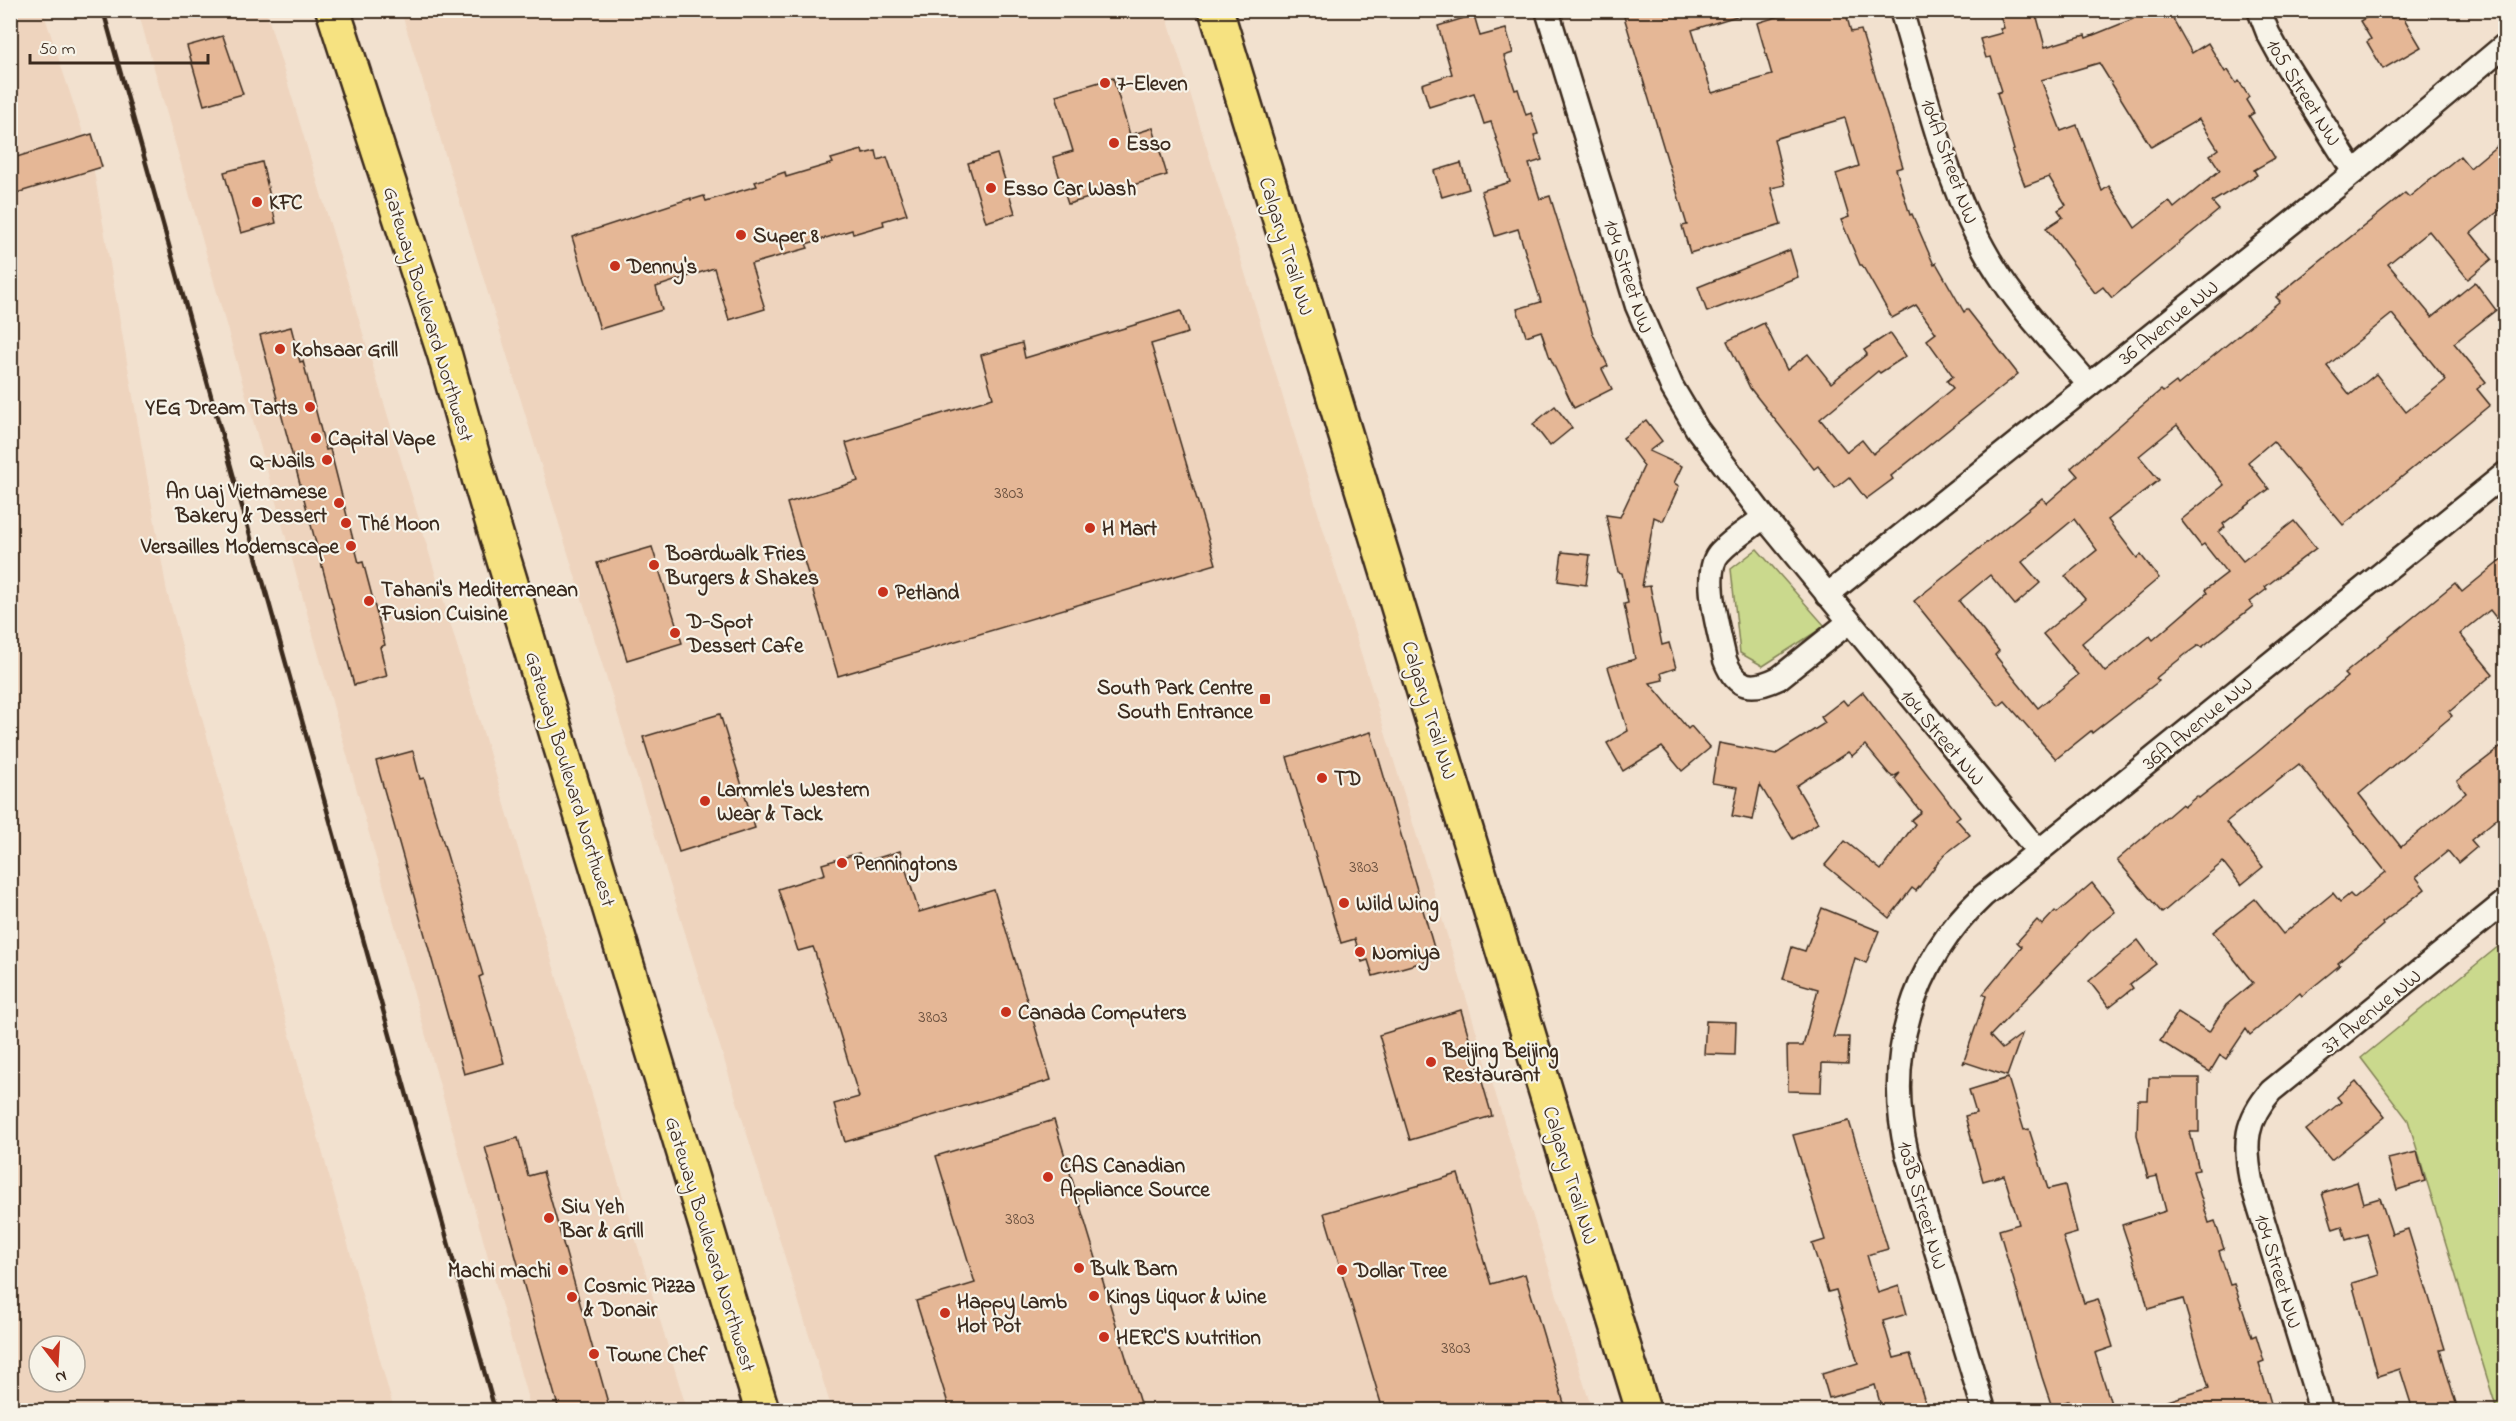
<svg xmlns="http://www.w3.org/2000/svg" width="2516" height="1421" viewBox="0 0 2516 1421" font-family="'Indie Flower',sans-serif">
  <rect width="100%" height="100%" fill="#f2e1cf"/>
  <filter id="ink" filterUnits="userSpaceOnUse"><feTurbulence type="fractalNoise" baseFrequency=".0167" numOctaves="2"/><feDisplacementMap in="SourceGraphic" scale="12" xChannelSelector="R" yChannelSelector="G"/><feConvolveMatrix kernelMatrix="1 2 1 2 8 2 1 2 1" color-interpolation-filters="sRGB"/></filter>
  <g filter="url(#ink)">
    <!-- built -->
    <g fill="#eed4be" fill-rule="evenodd">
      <path d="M10,11H43L92,160L167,592L394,1410H11ZM39,1346H75V1382H39Z"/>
      <path d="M138,11H266L687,1410H531Z"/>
      <path d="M401,11H1165L1592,1410H832Z"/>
    </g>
    <!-- green -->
    <g fill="#cad98d" stroke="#828256" stroke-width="1.5">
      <path d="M1757,549L1825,626L1763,666L1740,653L1731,569Z"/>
      <path d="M2505,941L2506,1410H2497L2408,1120L2361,1058Z"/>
    </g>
    <!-- building -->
    <g fill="#e5b796" stroke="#3b2a1e" stroke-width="1.5" fill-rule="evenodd">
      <path d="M1622,10H1739L1740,15L1692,30L1712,93L1772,75L1757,23L1799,10H1845L1851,32L1861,30L1903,167L1896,169L1910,215L1912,214L1934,265L1936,263L1964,312L1967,309L2018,374L1891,476L1893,479L1866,499L1849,477L1835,488L1818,466L1814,469L1750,388L1727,341L1764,323L1787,370L1808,354L1831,383L1867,354L1864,350L1890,333L1906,356L1880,373L1878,371L1820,419L1847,452L1862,440L1873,454L1953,388L1947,381L1953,376L1927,340L1936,333L1916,305L1892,318L1862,265H1860L1841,220L1849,217L1836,174L1859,166L1845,118L1774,139L1785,185L1771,188L1781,225L1690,253L1682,226L1687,225Z"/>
      <path d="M1998,10H2035L2045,47L2085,35L2086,38L2133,19L2130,10H2168L2192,53L2208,43L2225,72L2228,70L2236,83L2239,81L2249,97L2246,100L2254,113L2249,116L2275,158L2254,170L2257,175L2212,202L2219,210L2112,298L2103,287L2095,293L2046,228L2063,217L2058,210L2066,205L2049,177L2025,186L2012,151L2014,150L1997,93L2002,91L1991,57L1986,58L1980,39L2002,33L2000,29L2004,28ZM2099,63L2151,147L2199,119L2218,149L2210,155L2220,170L2174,208L2169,201L2135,228L2109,186L2102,191L2077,125L2061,131L2041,80Z"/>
      <path d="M2379,10H2399L2421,47L2383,69L2367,42L2371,39L2360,21Z"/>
      <path d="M1474,15L1480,36L1506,29L1513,53L1504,56L1515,90L1518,89L1526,115L1531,113L1538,134L1534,135L1542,160L1529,164L1540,199L1550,196L1593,334L1608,366L1602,369L1612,389L1574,408L1549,355L1541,331L1526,336L1517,309L1541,302L1518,229L1495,236L1481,191L1510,182L1491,122L1484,124L1474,93L1429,107L1422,84L1452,74L1438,26Z"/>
      <path d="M223,36L243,94L204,105L187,46Z"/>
      <path d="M1113,78L1130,135L1153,128L1167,175L1068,204L1053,157L1073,151L1056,95Z"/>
      <path d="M92,134L102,167L10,195V159Z"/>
      <path d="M2505,139V206L2471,233L2492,259L2468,279L2429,231L2388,264L2432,317L2475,282L2496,310L2454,343L2486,382L2477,389L2490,405L2343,525L2273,441L2248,462L2269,489L2223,524L2225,527L2219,532L2243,561L2294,521L2316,548L2265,587L2267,589L2250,602L2253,606L2202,647L2199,645L2186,654L2156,678L2159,681L2092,733L2091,731L2056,759L2005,701L1999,706L1914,601L2042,498L2047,503L2078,476L2071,468L2137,410L2161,390L2163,392L2176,382L2178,385L2280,301L2276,297L2405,193L2409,197L2460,156L2470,168ZM2392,314L2446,380L2406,412L2376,374L2350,395L2327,366ZM2177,425L2224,485L2181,520L2201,546L2204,544L2227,573L2205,590L2207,593L2153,640L2150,636L2105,672L2082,643L2159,578L2141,555L2137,558L2108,520L2159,480L2139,456ZM2074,519L2097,550L2065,576L2085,599L2043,634L2078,675L2038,708L1995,655L1999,651L1959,601L1990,575L2015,605L2040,583L2022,562Z"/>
      <path d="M862,150L863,154L876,151L878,160L887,157L907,214L883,221L884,225L853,234L852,230L806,244L808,248L751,264L765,309L729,320L714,268L656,287L662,310L600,329L572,237L691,198V200L704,196L706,201L757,186L755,182L785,172L786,177L833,163L831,159Z"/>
      <path d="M997,154L1015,213L986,222L968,163Z"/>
      <path d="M262,162L276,223L241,233L224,172Z"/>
      <path d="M1461,163L1469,189L1442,197L1434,171Z"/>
      <path d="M1790,250L1798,277L1707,312L1698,287Z"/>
      <path d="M1181,311L1188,333L1151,344L1216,564L838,676L787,503L858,481L846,443L993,398L981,355L1022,343L1025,358Z"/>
      <path d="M291,327L300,362L303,361L326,450L330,449L359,563L363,562L385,645L380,647L387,676L354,685L260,335Z"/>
      <path d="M1555,406L1572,428L1550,446L1533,424Z"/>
      <path d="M1646,420L1662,441L1649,451L1682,466L1674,483L1679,486L1663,521L1654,517L1642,587L1650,586L1662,645L1669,643L1676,668L1661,673L1663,680L1650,683L1688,729L1691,726L1710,748L1682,771L1662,747L1623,771L1607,743L1628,731L1608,667L1635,659L1624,604L1628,603L1622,573L1618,572L1606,515L1620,517L1644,466L1623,438Z"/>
      <path d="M652,547L682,643L627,660L597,563Z"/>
      <path d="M1562,552L1590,555L1586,585L1558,581Z"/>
      <path d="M2505,557V629L2490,610L2460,634L2493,674L2449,712L2452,716L2359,794L2401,847L2466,793L2457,781L2505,744V812L2471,840L2477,847L2458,863L2448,851L2416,877L2425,889L2382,923L2383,925L2338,963L2340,965L2302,996L2300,993L2250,1035L2246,1029L2226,1059L2220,1055L2210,1072L2160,1041L2178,1012L2209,1032L2226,1005L2253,983L2213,932L2255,899L2283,934L2333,893L2340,902L2350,894L2354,898L2386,872L2299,764L2226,822L2263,867L2241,885L2223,862L2162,913L2117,860L2182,804L2184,807L2197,796L2199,798L2255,754L2347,677L2344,674L2455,583L2462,592Z"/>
      <path d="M1863,692L1960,816L1956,819L1970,835L1944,855L1916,891L1912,888L1889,918L1825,865L1845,841L1881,870L1915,824L1911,820L1921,812L1895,779L1900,773L1893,777L1889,774L1865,745L1852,756L1848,752L1796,786L1818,823L1793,839L1760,785L1753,820L1732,816L1738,787L1712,783L1719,743L1776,754L1825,723L1821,717L1843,700L1847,705Z"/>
      <path d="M720,714L755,828L679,852L643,737Z"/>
      <path d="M1371,732L1437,958L1373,976L1368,960L1362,962L1355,939L1341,943L1287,757Z"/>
      <path d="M413,751L420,779L424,778L483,975L479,977L504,1063L464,1074L376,761Z"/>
      <path d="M900,851L919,912L994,890L1051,1080L845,1142L834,1104L859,1097L815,952L813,947L798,951L778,889L825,874L822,864L859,853L862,863Z"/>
      <path d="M2092,883L2115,912L2091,931L1990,1036L2002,1049L2022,1034L2007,1076L1965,1062L1963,1064L1986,996L1983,994L2022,947L2017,942L2037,920L2042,925L2055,911L2057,913Z"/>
      <path d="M1822,908L1879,931L1866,963L1855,958L1833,1037H1849L1848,1064L1822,1063L1821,1092L1788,1091L1787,1046H1803L1818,989L1783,979L1792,947L1805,951Z"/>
      <path d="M2138,940L2156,964L2130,984L2133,988L2109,1007L2089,981Z"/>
      <path d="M1461,1010L1492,1116L1410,1140L1379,1035Z"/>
      <path d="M1706,1021L1736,1022L1735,1055L1704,1054Z"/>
      <path d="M2008,1078L2024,1130L2029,1129L2048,1189L2065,1185L2077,1233L2063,1237L2084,1303L2098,1299L2113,1347L2095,1353L2113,1410H2071L2068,1401L2052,1407L2042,1377L1999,1230L2019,1224L2004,1175L1983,1181L1965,1116L1976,1113L1969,1090Z"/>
      <path d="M2149,1078H2199V1132H2190L2199,1170L2193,1171L2209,1223L2215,1221L2224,1249L2219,1251L2230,1285L2234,1284L2252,1337L2256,1335L2264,1361L2259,1363L2273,1410H2153L2152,1406L2209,1388L2183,1299L2148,1309L2141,1282L2122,1225L2166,1211L2157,1176L2148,1178L2137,1135L2138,1100H2148Z"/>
      <path d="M2356,1081L2385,1117L2331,1160L2306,1130L2341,1102L2337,1097Z"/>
      <path d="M1054,1120L1142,1410H950L916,1301L975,1283L936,1156Z"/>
      <path d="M1849,1121L1888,1249L1867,1255L1878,1293L1899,1286L1907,1314L1883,1321L1894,1358L1910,1354L1925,1402H1923L1925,1410H1882L1875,1385L1829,1398L1822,1374L1858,1363L1836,1290L1828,1292L1812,1244L1825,1240L1793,1135Z"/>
      <path d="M518,1138L528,1176L543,1172L610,1410H559L485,1147Z"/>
      <path d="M2417,1152L2425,1181L2397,1190L2388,1159Z"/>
      <path d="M1458,1174L1491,1284L1525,1274L1566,1410H1383L1324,1213Z"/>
      <path d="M2357,1182L2363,1203L2380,1198L2392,1234L2408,1229L2445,1349L2440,1350L2458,1410H2413L2400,1369L2378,1376L2352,1283L2379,1275L2367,1234L2346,1240L2342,1226L2333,1229L2322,1193Z"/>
    </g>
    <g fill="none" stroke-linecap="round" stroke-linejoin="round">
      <!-- minor casing -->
      <g stroke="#3b2a1e" stroke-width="27">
        <g id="minor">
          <path d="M1547,10L1637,306L1672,387L1697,429L1764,517L2038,851"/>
          <path d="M1901,10C1929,101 1948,200 2002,279C2027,317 2060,350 2089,385"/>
          <path d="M2259,10L2268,33L2280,55L2354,172"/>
          <path d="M1764,517C1749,529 1732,539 1720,552C1700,572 1720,634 1725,660C1736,689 1752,691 1779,678L1849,622"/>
          <path d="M1827,595L2335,188L2506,44"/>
          <path d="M1984,1410L1907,1154C1884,1058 1911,963 1983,896L2506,473"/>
          <path d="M2321,1410L2251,1181C2244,1143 2245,1121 2271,1091L2506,901"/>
        </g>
      </g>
      <!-- trunk casing -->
      <g stroke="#3b2a1e" stroke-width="38">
        <g id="trunk">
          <path d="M333,10L445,356L479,478L762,1410"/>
          <path d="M1216,10L1643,1410"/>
        </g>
      </g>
      <!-- minor -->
      <use href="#minor" stroke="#f7f3e8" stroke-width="22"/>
      <!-- trunk -->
      <use href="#trunk" stroke="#f6e281" stroke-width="33"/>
      <!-- rail -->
      <path stroke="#3b2a1e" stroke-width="4.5" d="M103,10L495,1410"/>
    </g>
  </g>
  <!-- markers -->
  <g fill="#c8321e" stroke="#f7f3e8" stroke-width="2">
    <circle cx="1105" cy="83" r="6"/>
    <circle cx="1114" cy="143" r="6"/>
    <circle cx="991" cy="188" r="6"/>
    <circle cx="257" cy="202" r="6"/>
    <circle cx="741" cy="235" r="6"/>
    <circle cx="615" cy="266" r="6"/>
    <circle cx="280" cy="349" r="6"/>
    <circle cx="310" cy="407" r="6"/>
    <circle cx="316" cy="438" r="6"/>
    <circle cx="327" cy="460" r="6"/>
    <circle cx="339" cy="503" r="6"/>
    <circle cx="346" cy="523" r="6"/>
    <circle cx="1090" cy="528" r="6"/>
    <circle cx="351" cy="546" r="6"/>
    <circle cx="654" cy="565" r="6"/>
    <circle cx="883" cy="592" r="6"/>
    <circle cx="369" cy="601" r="6"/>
    <circle cx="675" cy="633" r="6"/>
    <rect x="1259" y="693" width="12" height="12" rx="3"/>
    <circle cx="1322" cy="778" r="6"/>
    <circle cx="705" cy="801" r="6"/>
    <circle cx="842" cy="863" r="6"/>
    <circle cx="1344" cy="903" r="6"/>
    <circle cx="1360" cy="952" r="6"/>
    <circle cx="1006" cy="1012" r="6"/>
    <circle cx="1431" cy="1062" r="6"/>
    <circle cx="1048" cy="1177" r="6"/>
    <circle cx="549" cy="1218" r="6"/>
    <circle cx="1079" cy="1268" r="6"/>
    <circle cx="563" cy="1270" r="6"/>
    <circle cx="1342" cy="1270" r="6"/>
    <circle cx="1094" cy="1296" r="6"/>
    <circle cx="572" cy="1297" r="6"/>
    <circle cx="945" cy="1313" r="6"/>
    <circle cx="1104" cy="1337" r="6"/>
    <circle cx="594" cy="1354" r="6"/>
  </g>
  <g text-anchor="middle" stroke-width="4.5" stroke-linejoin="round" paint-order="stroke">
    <!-- number labels -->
    <g font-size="18" fill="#664d3c">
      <text x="1009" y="498">3803</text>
      <text x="1364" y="872">3803</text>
      <text x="933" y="1022">3803</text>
      <text x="1020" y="1224">3803</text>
      <text x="1456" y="1353">3803</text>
    </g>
    <!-- poi labels -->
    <g font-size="21" font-weight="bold" fill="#3b2a1e" stroke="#f7f3e8" text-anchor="start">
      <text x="1117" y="90">7-Eleven</text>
      <text x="1126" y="150">Esso</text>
      <text x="1003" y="195">Esso Car Wash</text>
      <text x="269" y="209">KFC</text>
      <text x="753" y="242">Super 8</text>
      <text x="627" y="273">Denny's</text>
      <text x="292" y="356">Kohsaar Grill</text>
      <text x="298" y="414" text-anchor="end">YEG Dream Tarts</text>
      <text x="328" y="445">Capital Vape</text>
      <text x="315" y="467" text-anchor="end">Q-Nails</text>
      <text x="327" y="498" text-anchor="end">An Uaj Vietnamese<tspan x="327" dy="24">Bakery &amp; Dessert</tspan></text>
      <text x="358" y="530">Thé Moon</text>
      <text x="1102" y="535">H Mart</text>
      <text x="339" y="553" text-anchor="end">Versailles Modernscape</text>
      <text x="666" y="560">Boardwalk Fries<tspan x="666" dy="24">Burgers &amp; Shakes</tspan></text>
      <text x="381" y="596">Tahani's Mediterranean<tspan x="381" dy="24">Fusion Cuisine</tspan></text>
      <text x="895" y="599">Petland</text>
      <text x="687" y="628">D-Spot<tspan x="687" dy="24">Dessert Cafe</tspan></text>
      <text x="1253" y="694" text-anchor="end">South Park Centre<tspan x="1253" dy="24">South Entrance</tspan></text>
      <text x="1334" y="785">TD</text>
      <text x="717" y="796">Lammle's Western<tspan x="717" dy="24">Wear &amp; Tack</tspan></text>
      <text x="854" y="870">Penningtons</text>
      <text x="1356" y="910">Wild Wing</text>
      <text x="1372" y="959">Nomiya</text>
      <text x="1018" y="1019">Canada Computers</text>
      <text x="1443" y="1057">Beijing Beijing<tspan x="1443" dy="24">Restaurant</tspan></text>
      <text x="1060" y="1172">CAS Canadian<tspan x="1060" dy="24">Appliance Source</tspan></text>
      <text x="561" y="1213">Siu Yeh<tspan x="561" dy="24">Bar &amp; Grill</tspan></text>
      <text x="1091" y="1275">Bulk Barn</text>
      <text x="551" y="1277" text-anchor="end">Machi machi</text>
      <text x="1354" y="1277">Dollar Tree</text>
      <text x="584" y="1292">Cosmic Pizza<tspan x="584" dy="24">&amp; Donair</tspan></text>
      <text x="1106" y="1303">Kings Liquor &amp; Wine</text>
      <text x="957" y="1308">Happy Lamb<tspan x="957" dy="24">Hot Pot</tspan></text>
      <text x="1116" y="1344">HERC'S Nutrition</text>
      <text x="606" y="1361">Towne Chef</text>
    </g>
    <!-- street labels -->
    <g font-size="21" fill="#3b2a1e" stroke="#f7f3e8">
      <text transform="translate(2304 92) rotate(58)" y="7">105 Street NW</text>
      <text transform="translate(1950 161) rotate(70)" y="7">104A Street NW</text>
      <text transform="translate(1287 246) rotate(73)" y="7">Calgary Trail NW</text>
      <text transform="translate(1629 276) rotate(72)" y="7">104 Street NW</text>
      <text transform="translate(429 314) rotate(73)" y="7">Gateway Boulevard Northwest</text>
      <text transform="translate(2168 322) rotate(-39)" y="7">36 Avenue NW</text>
      <text transform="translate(1430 710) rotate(73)" y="7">Calgary Trail NW</text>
      <text transform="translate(2197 723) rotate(-39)" y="7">36A Avenue NW</text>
      <text transform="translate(1943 737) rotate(50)" y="7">104 Street NW</text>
      <text transform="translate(571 779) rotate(73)" y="7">Gateway Boulevard Northwest</text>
      <text transform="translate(2371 1011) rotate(-39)" y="7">37 Avenue NW</text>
      <text transform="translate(1571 1175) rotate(73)" y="7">Calgary Trail NW</text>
      <text transform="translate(1923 1205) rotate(74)" y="7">103B Street NW</text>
      <text transform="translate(711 1244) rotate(73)" y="7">Gateway Boulevard Northwest</text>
      <text transform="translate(2279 1271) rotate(73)" y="7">104 Street NW</text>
    </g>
  </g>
  <!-- margin -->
  <rect width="2516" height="1421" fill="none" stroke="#f7f3e8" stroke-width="36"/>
  <rect x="18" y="18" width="2480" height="1385" fill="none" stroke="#3b2a1e" stroke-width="2" filter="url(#ink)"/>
  <!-- north arrow -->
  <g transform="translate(57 1364) rotate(163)"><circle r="28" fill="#f7f3e8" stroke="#aca397" stroke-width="1.5"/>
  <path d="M0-4.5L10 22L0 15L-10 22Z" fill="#c8321e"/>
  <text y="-9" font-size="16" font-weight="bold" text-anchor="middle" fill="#3b2a1e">N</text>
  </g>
  <!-- scale -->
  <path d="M30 54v9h178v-9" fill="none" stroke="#3b2a1e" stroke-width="3"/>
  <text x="39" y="54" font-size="18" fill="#3b2a1e" stroke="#f7f3e8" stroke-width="4.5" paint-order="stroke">50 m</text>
</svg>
